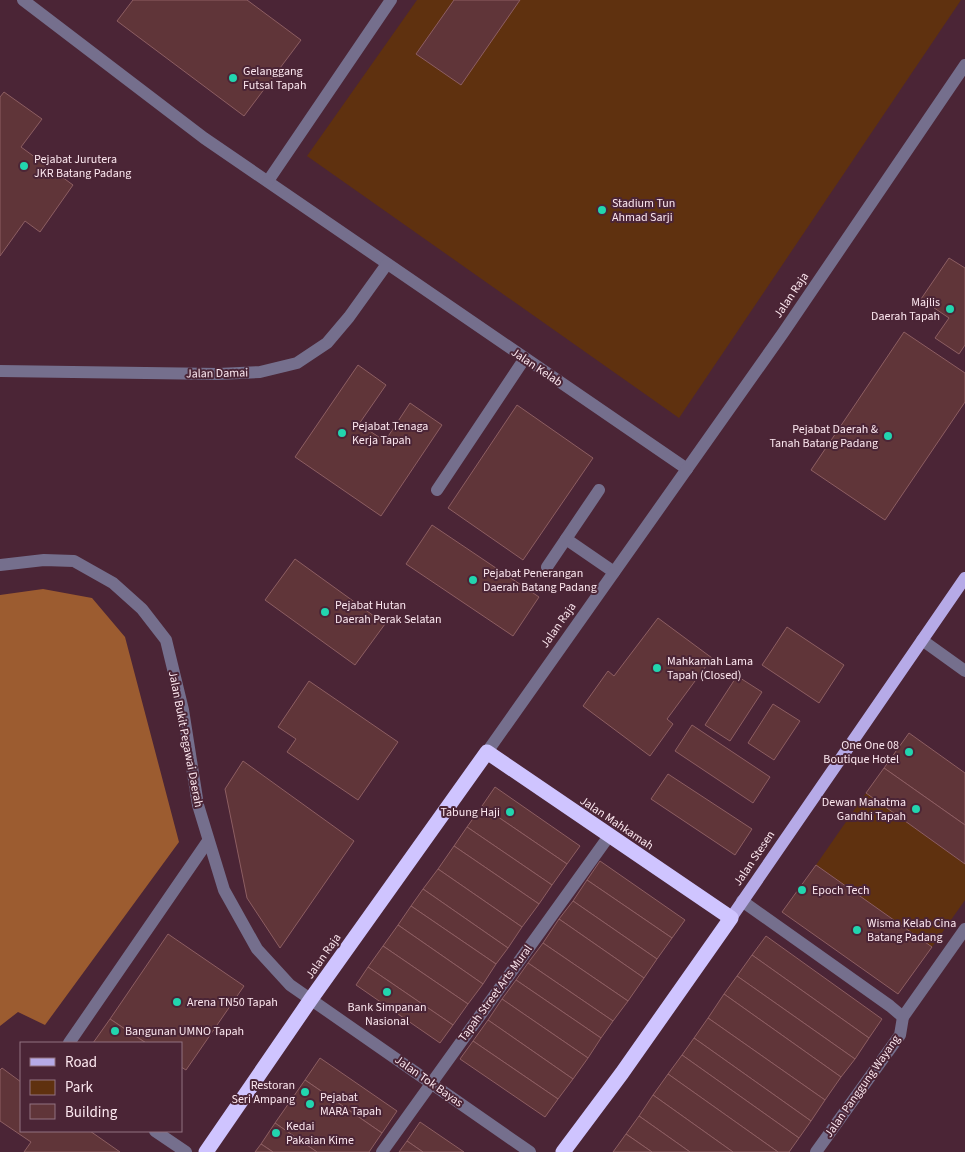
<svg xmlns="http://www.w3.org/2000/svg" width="965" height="1152" viewBox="0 0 965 1152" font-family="'Source Sans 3',sans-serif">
  <rect width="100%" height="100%" fill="#4b2536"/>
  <!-- green -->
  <g fill="#5f310f">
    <path d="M417,0H961L679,418L307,156Z"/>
    <path d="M866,793L965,864V900L932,947L816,865Z"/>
  </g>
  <!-- forest -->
  <path fill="#9c5c30" d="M43,589L92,598L125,637L179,842L45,1025L18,1012L0,1026V595Z"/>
  <!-- building -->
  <g fill="#603539" stroke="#8d5e62">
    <path d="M133,0H247L301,40L244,116L117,21Z"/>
    <path d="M454,0H520L461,85L416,54Z"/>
    <path d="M4,92L42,119L21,147L73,185L40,232L25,221L0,256V97Z"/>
    <path d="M949,258L965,268V345L959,354L935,338L949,318L921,299Z"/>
    <path d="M904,332L965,373V402L885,520L811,470Z"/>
    <path d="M358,365L386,385L359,424L385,441L410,403L442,425L381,516L295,457Z"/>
    <path d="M517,405L593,458L523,560L448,508Z"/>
    <path d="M432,525L539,597L513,636L406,564Z"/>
    <path d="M295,559L385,624L355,665L265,600Z"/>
    <path d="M658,618L712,658L667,719L673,724L650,756L583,706L608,671L614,676Z"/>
    <path d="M787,627L844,665L819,703L762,665Z"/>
    <path d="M737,676L762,692L730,741L705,725Z"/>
    <path d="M309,681L398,742L358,800L287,752L296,739L278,727Z"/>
    <path d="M773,704L800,721L774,760L748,743Z"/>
    <path d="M692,725L770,777L753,803L675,751Z"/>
    <path d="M909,733L965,773V825L884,768Z"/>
    <path d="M243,761L354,841L280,948L247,898L225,789Z"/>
    <path d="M884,768L965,825V864L866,793Z"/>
    <path d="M668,774L752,829L735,855L651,799Z"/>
    <path d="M495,787L580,846L567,864L482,806Z"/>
    <path d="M482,806L567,864L552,885L467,827Z"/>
    <path d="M467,827L552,885L539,904L454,846Z"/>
    <path d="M454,846L539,904L522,927L438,869Z"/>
    <path d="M600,861L685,920L672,938L587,880Z"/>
    <path d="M816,865L932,947L898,994L782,912Z"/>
    <path d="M438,869L522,927L508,948L423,889Z"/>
    <path d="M587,880L672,938L657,959L573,901Z"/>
    <path d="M423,889L508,948L496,964L411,906Z"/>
    <path d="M573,901L657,959L644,978L559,919Z"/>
    <path d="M411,906L496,964L483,984L398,925Z"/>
    <path d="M559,919L644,978L628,1001L543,943Z"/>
    <path d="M398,925L483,984L468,1004L383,946Z"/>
    <path d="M168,934L244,986L186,1070L181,1067V1043H146L110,1019Z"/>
    <path d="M766,936L882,1019L869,1038L752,955Z"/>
    <path d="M543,943L628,1001L613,1021L528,963Z"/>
    <path d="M383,946L468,1004L453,1025L368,967Z"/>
    <path d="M752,955L869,1038L855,1059L737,976Z"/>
    <path d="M528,963L613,1021L601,1038L516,980Z"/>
    <path d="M368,967L453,1025L440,1043L356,985Z"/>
    <path d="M737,976L855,1059L841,1077L724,994Z"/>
    <path d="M516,980L601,1038L588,1058L502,999Z"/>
    <path d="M724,994L841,1077L825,1100L708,1018Z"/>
    <path d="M502,999L588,1058L573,1079L488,1020Z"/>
    <path d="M708,1018L825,1100L811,1121L694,1038Z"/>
    <path d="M110,1019L146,1043H93Z"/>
    <path d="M488,1020L573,1079L558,1099L473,1041Z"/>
    <path d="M694,1038L811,1121L799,1138L682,1055Z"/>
    <path d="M473,1041L558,1099L545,1117L460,1059Z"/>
    <path d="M682,1055L799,1138L789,1152H778L668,1074Z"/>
    <path d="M320,1058L397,1111L382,1133L305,1080Z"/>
    <path d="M2,1068L21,1082V1131H90L120,1152H24L31,1142L0,1121V1070Z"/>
    <path d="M668,1074L778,1152H733L653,1095Z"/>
    <path d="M305,1080L382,1133L369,1152H317L275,1123Z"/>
    <path d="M653,1095L733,1152H690L639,1116Z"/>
    <path d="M639,1116L690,1152H652L626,1134Z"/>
    <path d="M420,1122L464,1152H423L407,1141Z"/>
    <path d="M275,1123L317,1152H273L261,1144Z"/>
    <path d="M626,1134L652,1152H613Z"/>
    <path d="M407,1141L423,1152H399Z"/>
    <path d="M261,1144L273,1152H255Z"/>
  </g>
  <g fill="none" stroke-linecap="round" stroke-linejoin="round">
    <!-- minor -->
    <g stroke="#756f8d" stroke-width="12">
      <path d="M23,0L204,138L687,469"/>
      <path d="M268,181L391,0"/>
      <path d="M0,371L218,374L260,372L297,363L327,343L349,317L387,264"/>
      <path d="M437,490L525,358"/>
      <path d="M566,539L614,572"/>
      <path d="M0,565L44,560L74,561L113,583L142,609L166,640L183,710L198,805L224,890L257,949L290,985L530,1152"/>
      <path d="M547,567L599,490"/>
      <path d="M922,640L965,671"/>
      <path d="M487,752L783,333L965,65"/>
      <path d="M742,901L890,1006L903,1017"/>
      <path d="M69,1043L208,841"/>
      <path d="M155,1131L186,1152"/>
      <path d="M382,1152L609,836"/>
      <path d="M816,1152L900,1035L903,1017L965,929"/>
    </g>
    <!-- major -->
    <path stroke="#b6aae7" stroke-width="12" d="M731,918L965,578"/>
    <!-- highway -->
    <path stroke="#cfc4ff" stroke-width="15" d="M206,1152L311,999L487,752L731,918L622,1073L563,1152"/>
  </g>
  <!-- markers -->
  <g fill="#22d5af" stroke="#4b2536" stroke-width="2">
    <circle cx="233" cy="78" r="5"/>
    <circle cx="24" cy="166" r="5"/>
    <circle cx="602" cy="210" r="5"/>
    <circle cx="950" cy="309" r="5"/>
    <circle cx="342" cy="433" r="5"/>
    <circle cx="888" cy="436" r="5"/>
    <circle cx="473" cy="580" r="5"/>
    <circle cx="325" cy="612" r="5"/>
    <circle cx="657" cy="668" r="5"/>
    <circle cx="909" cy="752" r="5"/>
    <circle cx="916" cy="809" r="5"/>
    <circle cx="510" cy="812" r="5"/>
    <circle cx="802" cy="890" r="5"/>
    <circle cx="857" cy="930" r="5"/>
    <circle cx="387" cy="992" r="5"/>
    <circle cx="177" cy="1002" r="5"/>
    <circle cx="115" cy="1031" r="5"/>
    <circle cx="305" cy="1092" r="5"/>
    <circle cx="310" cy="1104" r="5"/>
    <circle cx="276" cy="1133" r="5"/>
  </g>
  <g text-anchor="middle" stroke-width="4" stroke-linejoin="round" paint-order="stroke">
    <!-- poi labels -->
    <g font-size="12" fill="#fce7ef" stroke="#4b2536" text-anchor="start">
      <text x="243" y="75">Gelanggang<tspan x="243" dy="14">Futsal Tapah</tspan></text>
      <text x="34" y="163">Pejabat Jurutera<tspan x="34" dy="14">JKR Batang Padang</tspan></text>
      <text x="612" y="207">Stadium Tun<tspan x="612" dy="14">Ahmad Sarji</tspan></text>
      <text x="940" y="306" text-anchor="end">Majlis<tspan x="940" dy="14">Daerah Tapah</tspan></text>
      <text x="352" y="430">Pejabat Tenaga<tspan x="352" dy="14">Kerja Tapah</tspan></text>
      <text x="878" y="433" text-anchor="end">Pejabat Daerah &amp;<tspan x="878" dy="14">Tanah Batang Padang</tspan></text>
      <text x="483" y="577">Pejabat Penerangan<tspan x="483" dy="14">Daerah Batang Padang</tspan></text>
      <text x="335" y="609">Pejabat Hutan<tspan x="335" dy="14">Daerah Perak Selatan</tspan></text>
      <text x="667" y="665">Mahkamah Lama<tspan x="667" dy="14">Tapah (Closed)</tspan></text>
      <text x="899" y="749" text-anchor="end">One One 08<tspan x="899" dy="14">Boutique Hotel</tspan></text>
      <text x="906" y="806" text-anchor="end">Dewan Mahatma<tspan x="906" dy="14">Gandhi Tapah</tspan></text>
      <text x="500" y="816" text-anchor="end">Tabung Haji</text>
      <text x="812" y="894">Epoch Tech</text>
      <text x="867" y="927">Wisma Kelab Cina<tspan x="867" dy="14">Batang Padang</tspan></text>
      <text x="187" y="1006">Arena TN50 Tapah</text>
      <text x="387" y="1011" text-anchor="middle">Bank Simpanan<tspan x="387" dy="14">Nasional</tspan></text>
      <text x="125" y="1035">Bangunan UMNO Tapah</text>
      <text x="295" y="1089" text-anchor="end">Restoran<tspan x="295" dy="14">Seri Ampang</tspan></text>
      <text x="320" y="1101">Pejabat<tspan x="320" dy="14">MARA Tapah</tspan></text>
      <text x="286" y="1130">Kedai<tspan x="286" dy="14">Pakaian Kime</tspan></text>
    </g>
    <!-- street labels -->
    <g font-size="12" fill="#fce7ef" stroke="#4b2536">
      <text transform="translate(791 295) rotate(-56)" y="4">Jalan Raja</text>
      <text transform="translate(537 367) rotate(34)" y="4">Jalan Kelab</text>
      <text transform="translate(217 373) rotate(-1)" y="4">Jalan Damai</text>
      <text transform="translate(558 625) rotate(-55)" y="4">Jalan Raja</text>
      <text transform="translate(186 739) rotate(79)" y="4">Jalan Bukit Pegawai Daerah</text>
      <text transform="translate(617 823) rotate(34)" y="4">Jalan Mahkamah</text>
      <text transform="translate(754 858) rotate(-56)" y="4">Jalan Stesen</text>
      <text transform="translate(323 956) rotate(-55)" y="4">Jalan Raja</text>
      <text transform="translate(495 993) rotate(-54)" y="4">Tapah Street Arts Mural</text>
      <text transform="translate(429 1081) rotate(35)" y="4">Jalan Tok Bayas</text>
      <text transform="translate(862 1086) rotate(-55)" y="4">Jalan Panggung Wayang</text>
    </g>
  </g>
  <!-- legend -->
  <rect x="20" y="1042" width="162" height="90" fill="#4b2536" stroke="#927380"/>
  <rect x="30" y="1058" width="25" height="8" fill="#b6aae7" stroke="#927380"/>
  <text x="65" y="1067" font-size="15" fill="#fce7ef">Road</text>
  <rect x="30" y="1080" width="25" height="15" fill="#5f310f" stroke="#927380"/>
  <text x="65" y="1092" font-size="15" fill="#fce7ef">Park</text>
  <rect x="30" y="1104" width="25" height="15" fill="#603539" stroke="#927380"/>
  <text x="65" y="1117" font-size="15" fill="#fce7ef">Building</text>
</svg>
